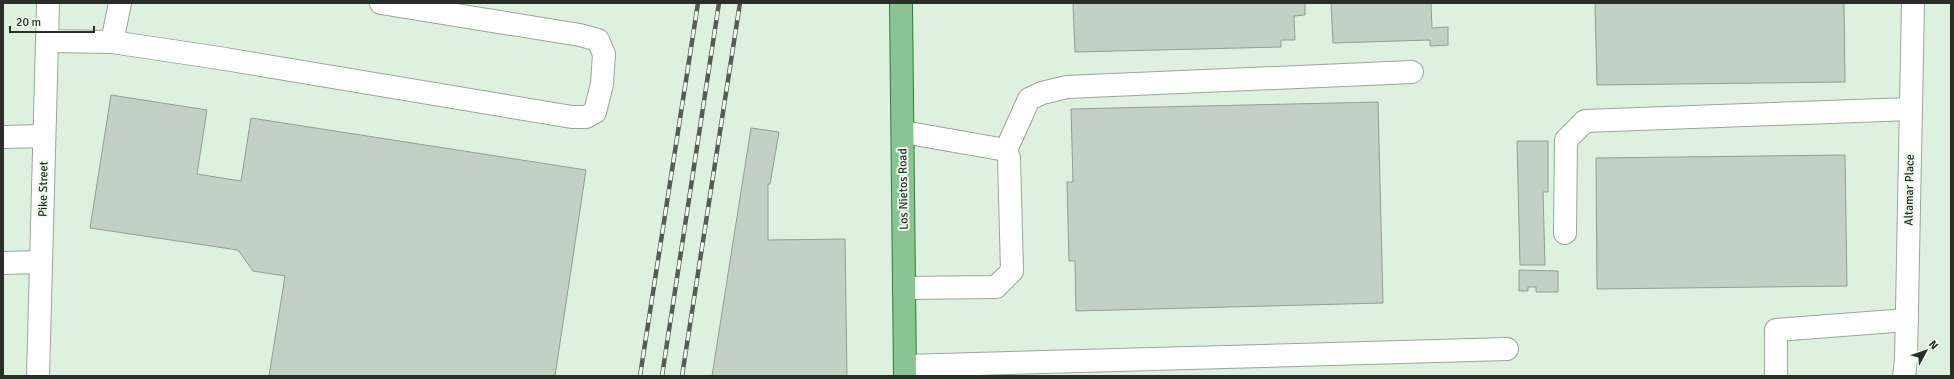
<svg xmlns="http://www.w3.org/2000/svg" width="1954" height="379" viewBox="0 0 1954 379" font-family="Signika,sans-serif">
  <rect width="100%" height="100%" fill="#eefbef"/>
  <!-- built -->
  <rect fill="#def1df" x="3" y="3" width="1948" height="373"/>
  <!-- building -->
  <g fill="#c3d0c4" stroke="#929e92">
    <path d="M1073,3H1305V15L1294,16L1295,40H1281V47L1075,52Z"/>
    <path d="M1331,3H1431L1432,28L1448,27V45L1430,46V40L1333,43Z"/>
    <path d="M1595,3H1844L1845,82L1597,85Z"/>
    <path d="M111,95L207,110L197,174L241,181L251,118L586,170L555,376H269L285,276L253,271L238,250L90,228Z"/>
    <path d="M1378,102L1383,303L1076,311L1075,261H1069L1067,182H1073L1071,109Z"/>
    <path d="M751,128L779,132L770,184H768V240L845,239L847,376H712Z"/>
    <path d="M1517,141H1548V192H1543L1545,265H1520Z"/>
    <path d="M1845,155L1847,286L1597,289L1596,158Z"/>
    <path d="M1519,270L1558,271V292H1536V287H1528V291H1519Z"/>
  </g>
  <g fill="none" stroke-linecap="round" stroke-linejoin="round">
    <!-- minor casing -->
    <g stroke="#9aa69a" stroke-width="24">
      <g id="minor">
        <path d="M120,3L112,42L219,58L572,117H586L595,112L602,84L604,54L598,40L580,35L381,3"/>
        <path d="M47,41L112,42"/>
        <path d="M903,132L1006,150L1009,158L1012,271L996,287L904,288"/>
        <path d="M3,137L44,136"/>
        <path d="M1006,150L1029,99L1042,93L1067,87L1412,72"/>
        <path d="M1565,233L1566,140L1585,121L1910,109"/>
        <path d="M3,263L41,262"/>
        <path d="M905,366L1507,349"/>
        <path d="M38,376L48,3"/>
        <path d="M1776,376V330L1907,320"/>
        <path d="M1904,376L1906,360L1913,3"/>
      </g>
    </g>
    <!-- major casing -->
    <g stroke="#35773f" stroke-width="24">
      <path id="major" d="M901,3L905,376"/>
    </g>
    <!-- minor -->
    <use href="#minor" stroke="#fff" stroke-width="22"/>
    <!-- major -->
    <use href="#major" stroke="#89c593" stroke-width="22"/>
    <!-- rail casing -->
    <g stroke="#555c55" stroke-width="4.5">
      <g id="rail">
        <path d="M640,376L698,3"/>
        <path d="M662,376L719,3"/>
        <path d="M682,376L740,3"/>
      </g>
    </g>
    <!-- rail -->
    <use href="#rail" stroke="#eefbef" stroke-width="3" stroke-dasharray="9" stroke-linecap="butt"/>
  </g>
  <g text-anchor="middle" stroke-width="4" stroke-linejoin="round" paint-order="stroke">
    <!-- street labels -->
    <g font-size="12" fill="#292e29" stroke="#eefbef">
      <text transform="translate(43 189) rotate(-89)" y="4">Pike Street</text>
      <text transform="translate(903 189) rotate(-91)" y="4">Los Nietos Road</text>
      <text transform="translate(1909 190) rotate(-89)" y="4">Altamar Place</text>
    </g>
  </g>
  <!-- border -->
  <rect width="1954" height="379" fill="none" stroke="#292e29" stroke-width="8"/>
  <!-- north arrow -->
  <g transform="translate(1926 351) rotate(50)" stroke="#eefbef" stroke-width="3" paint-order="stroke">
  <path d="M0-3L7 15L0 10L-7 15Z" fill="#292e29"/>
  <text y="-6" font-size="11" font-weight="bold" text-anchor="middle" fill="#292e29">N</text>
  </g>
  <!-- scale -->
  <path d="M10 26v6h84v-6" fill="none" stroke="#292e29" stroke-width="2"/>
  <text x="16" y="26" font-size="12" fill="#292e29" stroke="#eefbef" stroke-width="3" paint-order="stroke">20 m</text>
</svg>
